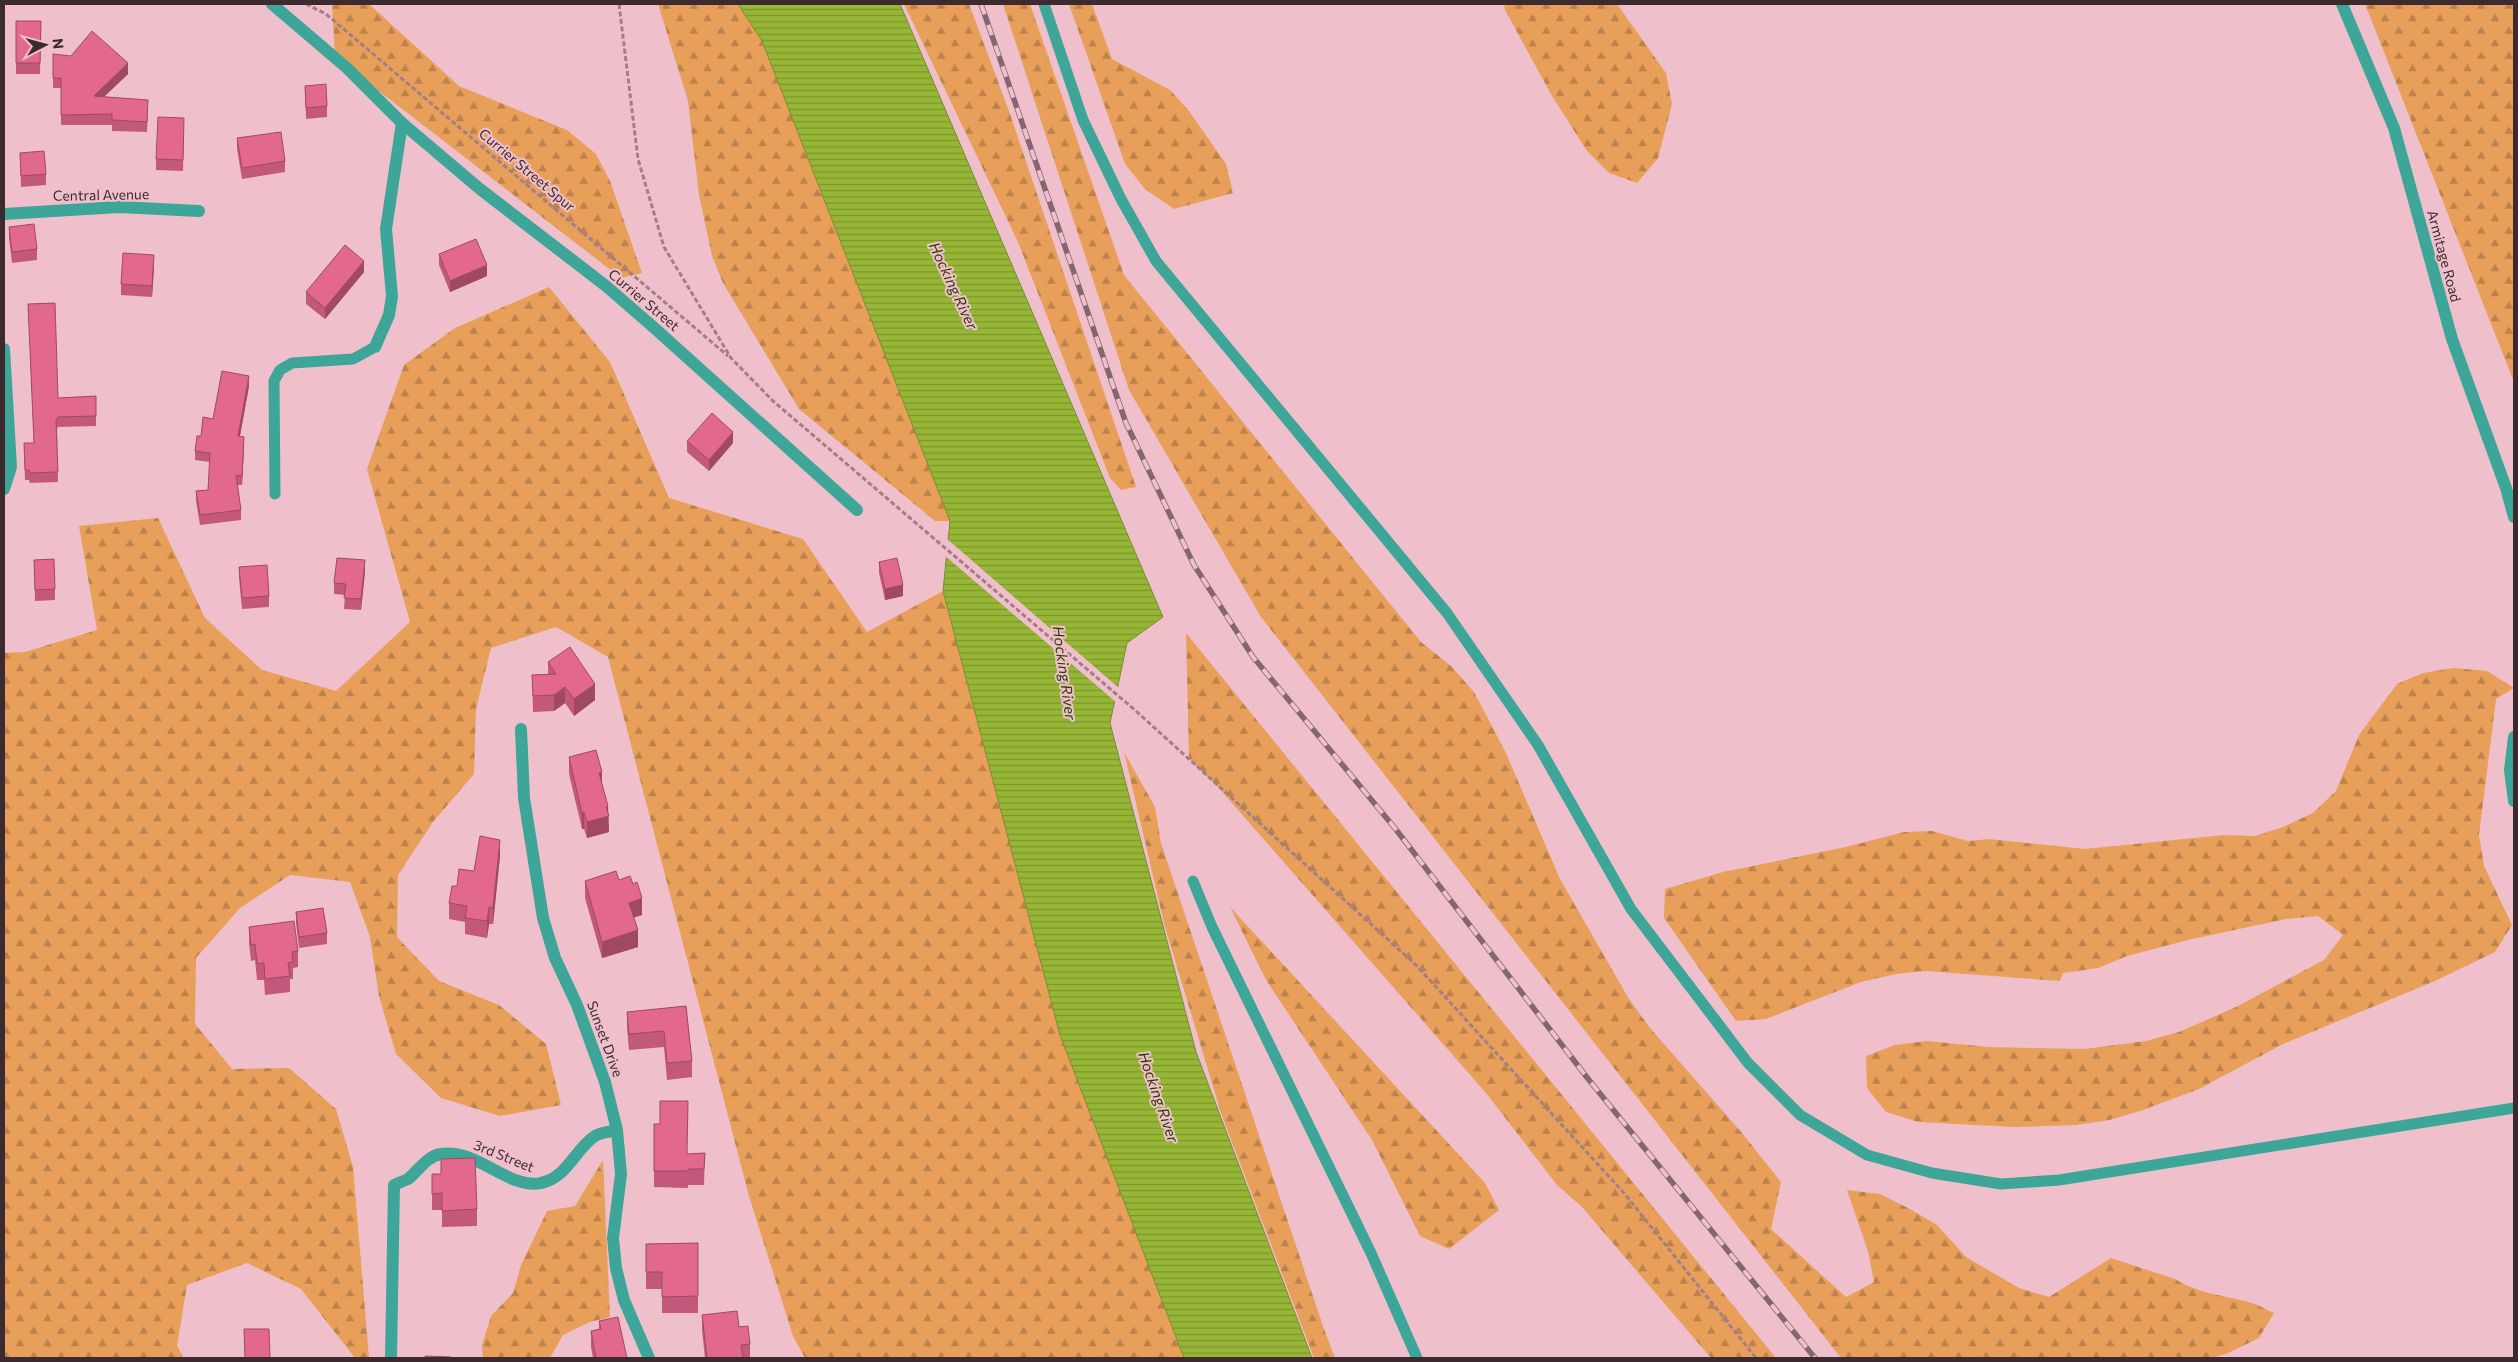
<svg xmlns="http://www.w3.org/2000/svg" width="2518" height="1362" viewBox="0 0 2518 1362" font-family="Commissioner,sans-serif">
  <defs>
    <pattern id="forest-firs" width="22" height="20" patternUnits="userSpaceOnUse" patternTransform="scale(1.25)"><rect width="22" height="20" fill="#e89f5a"/><path d="M5 1l3.5 6h-7zM16 11l3.5 6h-7z" fill="#bd824b"/></pattern>
    <pattern id="water-rules" width="6" height="5" patternUnits="userSpaceOnUse" patternTransform="scale(1.25)"><rect width="6" height="5" fill="#96b735"/><path d="M0 2.5h6" fill="none" stroke="#7c952d"/></pattern>
  </defs>
  <rect width="100%" height="100%" fill="#efc0cb"/>
  <!-- forest -->
  <g fill="url(#forest-firs)">
    <path d="M332,4H369L459,86L567,130L596,154L610,181L642,273L621,278L335,57Z"/>
    <path d="M658,4H738L762,41L950,521H935L799,409L723,283L712,256L699,195L688,101Z"/>
    <path d="M904,4H969L1009,111L1136,487L1121,490L1110,478L1018,242Z"/>
    <path d="M1003,4H1030L1124,275L1421,642L1451,666L1474,692L1506,753L1560,879L1629,999L1650,1028L1742,1133L1781,1182L1771,1229L1846,1297L1874,1282L1868,1251L1847,1190L1880,1194L1910,1209L1937,1225L1966,1257L2019,1288L2049,1297L2111,1258L2175,1279C2197,1293 2220,1295 2245,1301C2255,1303 2265,1309 2274,1313L2259,1338L2226,1354L2210,1358H1841L1261,617L1129,390Z"/>
    <path d="M1069,4H1092L1112,59L1170,90L1189,111L1226,164L1233,193L1174,209L1145,189L1125,164Z"/>
    <path d="M1504,4H1617L1666,73L1672,104L1658,158L1637,183L1609,173L1587,151L1552,96L1505,10Z"/>
    <path d="M2365,4H2514V382Z"/>
    <path d="M549,287L610,362L669,498L803,539L867,632L943,591L1060,1035L1184,1358H805L793,1336L749,1196L608,657L556,627L491,648L476,709L474,774L433,822L398,875L397,937L439,981L499,1005L546,1044L561,1105L500,1116L441,1098L396,1054L379,996L370,937L350,882L290,875L240,908L196,958L195,1024L232,1069L289,1068L336,1109L353,1167L369,1358H355L301,1289L247,1263L187,1285L177,1346L184,1358H4V653L25,652L97,630L79,526L158,518L205,618L262,670L336,691L410,622L367,469L404,365L455,328Z"/>
    <path d="M1186,633L1776,1358H1711L1582,1207L1557,1185L1486,1093L1217,786L1189,759Z"/>
    <path d="M2453,668L2487,671L2514,688L2496,699L2479,835L2484,866L2512,925L2495,952L2435,981L2283,1044L2199,1089L2140,1111L2109,1120L2077,1125L2015,1127L1918,1122L1886,1112L1867,1088L1866,1056L1895,1045L1927,1041L1989,1047L2084,1049L2146,1041L2179,1032L2236,1007L2324,960L2343,935L2318,916L2286,919L2192,939L2127,956L2098,968L2063,973L2060,981L1925,971L1896,974L1861,982L1766,1019L1736,1021L1664,918L1665,889L1723,872L1846,847L1904,832L1932,831L1968,841L1989,839L2085,849L2224,835L2255,836L2283,827L2313,813L2336,791L2359,735L2397,684L2423,673Z"/>
    <path d="M1124,752L1155,807L1161,843L1324,1329L1335,1358H1314L1221,1113L1165,927Z"/>
    <path d="M1230,907L1485,1183L1499,1210L1449,1249L1420,1236L1372,1140L1266,980Z"/>
    <path d="M603,1160L610,1317L590,1322L563,1335L550,1358H483L482,1345L491,1316L513,1293L521,1265L547,1211L575,1206Z"/>
  </g>
  <!-- water -->
  <path fill="url(#water-rules)" stroke="#7b8d33" d="M738,4H900L1163,617L1127,643L1110,723L1196,1052L1312,1358H1184L1060,1035L943,591L950,521L762,41Z"/>
  <!-- pier -->
  <path fill="#efc0cb" d="M946,538L1120,689L1117,703L944,555Z"/>
  <g fill="none" stroke-linecap="round" stroke-linejoin="round">
    <!-- path -->
    <g stroke="#a27f88" stroke-width="3" stroke-dasharray="5 2.5" stroke-linecap="butt">
      <path d="M306,4L326,14L728,356"/>
      <path d="M619,4L638,159L664,247L731,358L773,401L1136,711L1416,965L1624,1193L1756,1358"/>
    </g>
    <!-- lane -->
    <g stroke="#3ea698" stroke-width="11">
      <path d="M1044,4L1083,120L1121,199L1156,261L1447,613L1538,745L1631,909L1748,1063L1800,1115L1867,1155L1932,1173L2001,1184L2059,1180L2514,1108"/>
      <path d="M275,494L274,381L280,370L292,363L353,359L375,347"/>
      <path d="M1193,881L1212,927L1371,1253L1417,1358"/>
    </g>
    <!-- street -->
    <g stroke="#3ea698" stroke-width="12">
      <path d="M272,4L347,68L402,123L480,189L606,286L651,325L857,510"/>
      <path d="M2342,4L2394,128L2452,339L2506,488L2514,517"/>
      <path d="M4,214L119,207L199,211"/>
      <path d="M375,347L389,315L392,296L386,229L402,123"/>
      <path d="M4,349L11,467L4,489"/>
      <path d="M521,729L524,798L543,918L555,958L577,1005L605,1082L617,1130L621,1174L613,1238L616,1268L624,1300L649,1358"/>
      <path d="M2514,737L2510,770L2514,801"/>
      <path d="M391,1358L394,1185C398,1183 404,1181 408,1179C418,1171 427,1156 441,1154C477,1148 509,1190 541,1183C567,1178 575,1149 595,1136C601,1132 610,1132 617,1130"/>
    </g>
    <!-- rail casing -->
    <g stroke="#84676e" stroke-width="5.5">
      <path id="rail" d="M981,4L1126,423L1194,565L1253,657L1394,827L1589,1080L1815,1358"/>
    </g>
    <!-- rail -->
    <use href="#rail" stroke="#efc0cb" stroke-width="4" stroke-dasharray="11" stroke-linecap="butt"/>
  </g>
  <!-- wall -->
  <g fill="#c3597a">
    <path d="M16,21H41L40,74H16Z"/>
    <path d="M53,54L128,74L104,97L148,111L147,132L112,131V125H61V88H53Z"/>
    <path d="M305,86L327,106V117L306,119Z"/>
    <path d="M184,129L183,171L156,170V159Z"/>
    <path d="M237,138L285,161V172L242,179L237,149Z"/>
    <path d="M20,153L46,174V185L21,187Z"/>
    <path d="M9,227L37,249V260L12,263L9,238Z"/>
    <path d="M439,254L487,276L450,292L439,265Z"/>
    <path d="M154,266L152,297L121,295V284Z"/>
    <path d="M364,272L325,319L306,304V292Z"/>
    <path d="M28,304L58,398L96,396V426L58,427L57,429L58,482L30,483L29,480H25L24,443H34Z"/>
    <path d="M249,386L240,436L244,446L242,485H237L241,510V520L200,525L196,501V491L208,490L210,462L195,460V451L201,436L213,419Z"/>
    <path d="M687,441L733,443L709,471L687,452Z"/>
    <path d="M34,560L55,589V600L35,601Z"/>
    <path d="M879,562L903,596L885,600L879,573Z"/>
    <path d="M239,567L269,596V607L242,609L239,578Z"/>
    <path d="M365,571L361,610L344,609L345,595L334,594V583Z"/>
    <path d="M548,662L595,700L574,716L565,703L554,711L533,712L532,675L548,674Z"/>
    <path d="M569,757L602,783L608,813L609,832L587,838L584,829H582L569,774Z"/>
    <path d="M500,856L493,924H489L487,938L465,934V922L449,919V903L457,886L474,871Z"/>
    <path d="M619,880L642,915L634,917L638,947L602,958L585,898V881Z"/>
    <path d="M296,912L327,933V944L299,948L296,923Z"/>
    <path d="M249,927L298,951V967L293,968V979H290V992L265,995L264,980H257L255,960L251,961L249,943Z"/>
    <path d="M686,1006L692,1061V1077L667,1080L664,1047L629,1050L627,1028V1012Z"/>
    <path d="M654,1124L687,1154L705,1153L704,1185H688V1188L654,1187Z"/>
    <path d="M432,1174L477,1209V1226L442,1227V1210H432Z"/>
    <path d="M698,1243V1313H662V1289H646V1244Z"/>
    <path d="M702,1315L739,1327L750,1344V1358H705L702,1330Z"/>
    <path d="M599,1321L627,1358H593L591,1347V1331L599,1329Z"/>
  </g>
  <!-- shaded-wall -->
  <g fill="#9f4963">
    <path d="M128,63V74L94,106V96Z"/>
    <path d="M154,255V266L152,297V286Z"/>
    <path d="M364,261V272L325,319V308Z"/>
    <path d="M487,265V276L450,292V281Z"/>
    <path d="M249,376V386L238,446V436Z"/>
    <path d="M733,432V443L709,471V460Z"/>
    <path d="M244,437V446L242,485V476Z"/>
    <path d="M365,560V571L361,610V599Z"/>
    <path d="M903,585V596L885,600V589Z"/>
    <path d="M595,684V700L574,716V699Z"/>
    <path d="M565,687V703L554,711V695Z"/>
    <path d="M602,772V788L599,773Z"/>
    <path d="M608,806L609,832L587,838V822Z"/>
    <path d="M584,812V829H582V813Z"/>
    <path d="M500,840V856L493,924V908Z"/>
    <path d="M642,898V915L629,919V903Z"/>
    <path d="M489,907V924L487,938V921Z"/>
    <path d="M638,930V947L602,958V942Z"/>
  </g>
  <!-- building -->
  <g fill="#e3688e" stroke="#9f4963">
    <path d="M16,21H41L40,63H16Z"/>
    <path d="M92,31L128,63L94,96L148,100L147,122L112,120V114L61,115V78H53V54L71,56Z"/>
    <path d="M326,84L327,106L306,108L305,86Z"/>
    <path d="M158,117L184,118L183,160L156,159Z"/>
    <path d="M281,132L285,161L242,168L237,138Z"/>
    <path d="M44,151L46,174L21,176L20,153Z"/>
    <path d="M34,224L37,249L12,252L9,227Z"/>
    <path d="M476,239L487,265L450,281L439,254Z"/>
    <path d="M345,245L364,261L325,308L306,292Z"/>
    <path d="M123,253L154,255L152,286L121,284Z"/>
    <path d="M55,303L58,398L96,396V416L58,417L56,420L58,472L30,473L29,470H25L24,443H34L28,304Z"/>
    <path d="M222,371L249,376L238,436L244,437L242,476L236,475L241,510L200,515L196,491L208,490L210,453L195,451L197,436H201L203,417L213,419Z"/>
    <path d="M712,413L733,432L709,460L687,441Z"/>
    <path d="M337,558L365,560L361,599L344,598L346,584L334,583Z"/>
    <path d="M897,558L903,585L885,589L879,562Z"/>
    <path d="M54,559L55,589L35,590L34,560Z"/>
    <path d="M267,565L269,596L242,598L239,567Z"/>
    <path d="M570,647L595,684L574,699L565,687L554,695L533,696L532,675L556,674L548,662Z"/>
    <path d="M596,750L602,772L599,773L608,806L606,807L609,816L587,822L584,812L582,813L569,757Z"/>
    <path d="M480,836L500,840L493,908L489,907L487,921L465,918L467,906L449,903L452,886H457L459,869L474,871Z"/>
    <path d="M616,871L619,880L630,876L633,884L637,882L642,898L629,903L638,930L602,942L585,881Z"/>
    <path d="M323,908L327,933L299,937L296,912Z"/>
    <path d="M294,921L298,951L292,952L293,962L288,963L290,976L265,979L264,963L257,964L255,944L251,945L249,927Z"/>
    <path d="M686,1006L692,1061L667,1063L664,1031L629,1034L627,1012Z"/>
    <path d="M660,1101H688L687,1154L705,1153L704,1169H688V1171H654V1124H660Z"/>
    <path d="M475,1158L477,1209L442,1211V1193L432,1194V1174H441V1159Z"/>
    <path d="M698,1243V1296L662,1297V1272H646V1244Z"/>
    <path d="M737,1311L739,1327L748,1326L750,1344L741,1345L743,1358H707L702,1315Z"/>
    <path d="M618,1317L627,1358H596L591,1331L601,1329L599,1321Z"/>
    <path d="M244,1329H269L270,1358H245Z"/>
    <path d="M425,1356L451,1357V1358H425Z"/>
  </g>
  <g text-anchor="middle" stroke-width="4" stroke-linejoin="round" paint-order="stroke">
    <!-- street labels -->
    <g font-size="14" fill="#3c2a2f" stroke="#efc0cb">
      <text transform="translate(527 170) rotate(40)" y="5">Currier Street Spur</text>
      <text transform="translate(101 195) rotate(-1)" y="5">Central Avenue</text>
      <text transform="translate(2444 256) rotate(75)" y="5">Armitage Road</text>
      <text transform="translate(644 300) rotate(40)" y="5">Currier Street</text>
      <text transform="translate(605 1039) rotate(70)" y="5">Sunset Drive</text>
      <text transform="translate(504 1156) rotate(22)" y="5">3rd Street</text>
    </g>
    <!-- water labels -->
    <g font-size="15" font-style="italic" fill="#2f3c07" stroke="#efc0cb">
      <text transform="translate(953 286) rotate(65)" y="5">Hocking River</text>
      <text transform="translate(1064 673) rotate(82)" y="5">Hocking River</text>
      <text transform="translate(1158 1097) rotate(71)" y="5">Hocking River</text>
    </g>
  </g>
  <!-- border -->
  <rect width="2518" height="1362" fill="none" stroke="#3c2a2f" stroke-width="10"/>
  <!-- north arrow -->
  <g transform="translate(45 45) rotate(84)" stroke="#efc0cb" stroke-width="4" paint-order="stroke">
  <path d="M0-4L9 19L0 12L-9 19Z" fill="#3c2a2f"/>
  <text y="-8" font-size="14" font-weight="bold" text-anchor="middle" fill="#3c2a2f">N</text>
  </g>
</svg>
